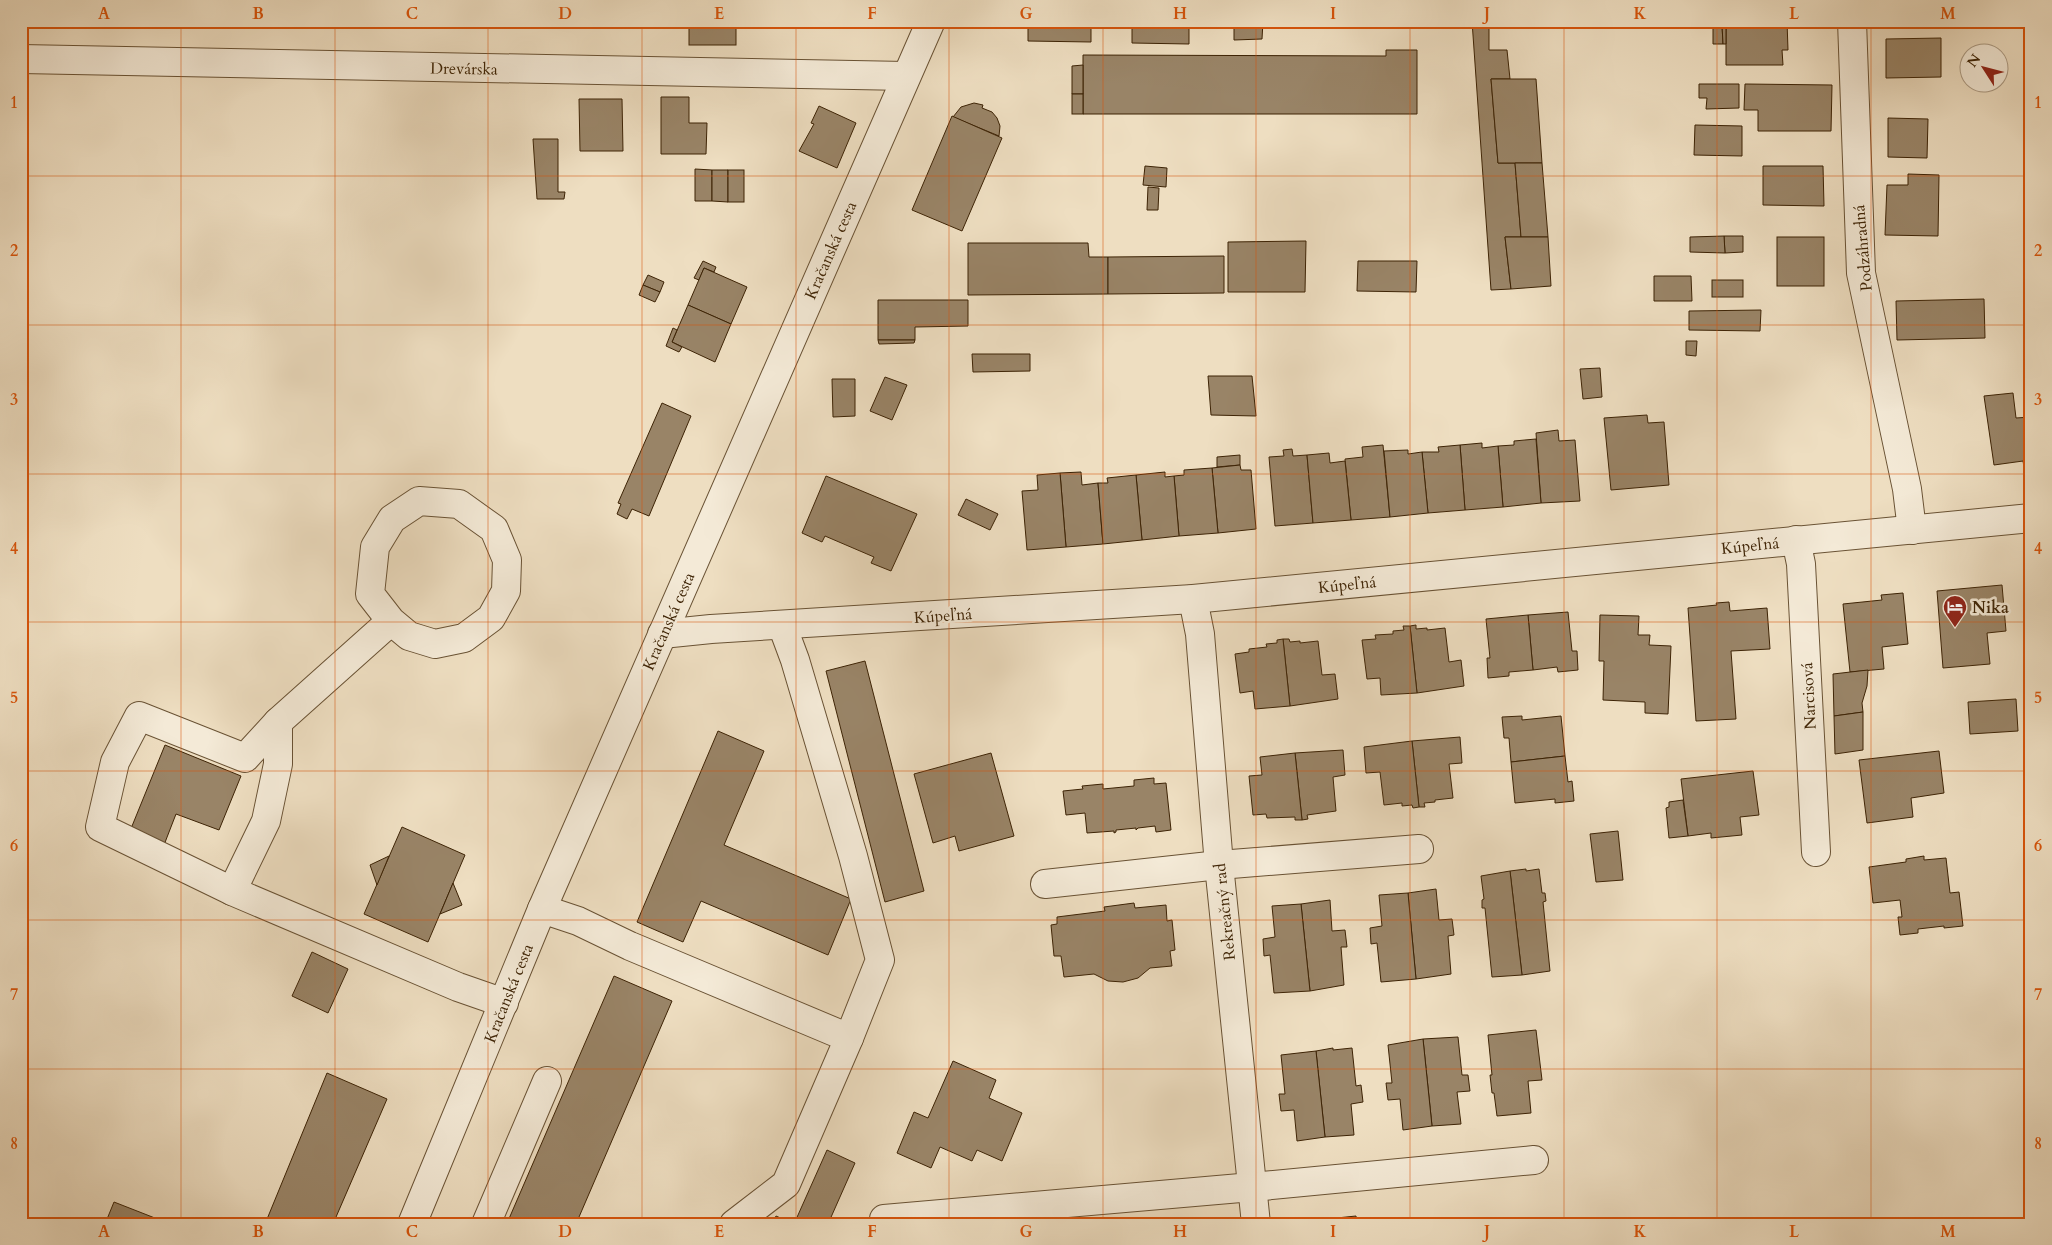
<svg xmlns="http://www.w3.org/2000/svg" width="2052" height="1245" viewBox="0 0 2052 1245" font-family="Cardo,serif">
  <rect width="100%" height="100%" fill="#eedec1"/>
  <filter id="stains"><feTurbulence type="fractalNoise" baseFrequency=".004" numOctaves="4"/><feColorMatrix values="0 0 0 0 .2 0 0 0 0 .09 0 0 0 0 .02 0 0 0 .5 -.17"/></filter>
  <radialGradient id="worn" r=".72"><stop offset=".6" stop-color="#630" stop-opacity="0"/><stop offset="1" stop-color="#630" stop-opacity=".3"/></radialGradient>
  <!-- building -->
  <g fill="#998467" stroke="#3d2305">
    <path d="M269,21H305L304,26Z"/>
    <rect x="689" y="21" width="47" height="24"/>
    <path d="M1028,21H1091V42L1028,41Z"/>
    <path d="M1132,21H1189V44L1132,43Z"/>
    <path d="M1234,21H1263L1262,39L1234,40Z"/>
    <path d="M1472,21H1489V50H1507L1510,79H1491L1498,163H1515L1521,237H1505L1511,289L1491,290Z"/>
    <path d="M1713,21H1726V25H1722L1723,44H1713Z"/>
    <path d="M1726,21H1787L1788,50H1782L1783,65H1726Z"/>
    <path d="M1722,25H1726V44H1723Z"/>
    <path d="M1941,38V77L1886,78V39Z"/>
    <path d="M1386,50H1417V114H1083V55L1386,56Z"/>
    <path d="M1083,65V94H1072V66Z"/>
    <path d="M1491,79H1536L1542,163H1498Z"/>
    <path d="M1699,84H1739V108L1706,109L1707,98H1699Z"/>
    <path d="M1745,84L1832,85L1831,131H1758V110H1744Z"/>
    <rect x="1072" y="94" width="11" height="20"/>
    <path d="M661,97H689V123H707L706,154H661Z"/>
    <path d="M579,99H622L623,151H580Z"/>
    <path d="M974,103L983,105L982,108L992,112L997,118L1000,126L999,136L953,117L961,107Z"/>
    <path d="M819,106L856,123L837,168L799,151L814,124L811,123Z"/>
    <path d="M952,116L1002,138L962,231L912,210Z"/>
    <path d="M1888,118L1928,119L1927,158L1888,157Z"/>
    <path d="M1695,125L1742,126V156L1694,155Z"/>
    <path d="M533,139H558V192H565L564,199H537Z"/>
    <path d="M1515,163H1542L1548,237H1521Z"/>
    <path d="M1145,166L1167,168L1166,187L1143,185Z"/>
    <path d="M1763,166H1823L1824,206L1763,205Z"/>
    <path d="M695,169L712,170V201H695Z"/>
    <path d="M712,170H728V202L712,201Z"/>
    <rect x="728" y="170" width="16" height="32"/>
    <path d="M1908,174L1939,175L1938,236L1885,235L1887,185H1908Z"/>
    <path d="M1148,187L1159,188L1158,210H1147Z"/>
    <path d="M1724,236H1743V252L1725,253Z"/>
    <path d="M1724,236L1725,253L1690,252V237Z"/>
    <path d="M1505,237H1548L1551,286L1511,289Z"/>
    <rect x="1777" y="237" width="47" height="49"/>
    <path d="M1306,241L1305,292H1228V242Z"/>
    <path d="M968,243H1088L1089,257H1108V294L968,295Z"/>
    <path d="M1224,256V293L1108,294V257Z"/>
    <path d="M703,261L716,267L714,272L704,268L699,280L694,278Z"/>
    <path d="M1358,261H1417L1416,292L1357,291Z"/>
    <path d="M704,268L747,287L731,324L688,305Z"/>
    <path d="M648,275L664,282L660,292L643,285Z"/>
    <path d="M1654,276H1691L1692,301H1654Z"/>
    <rect x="1712" y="280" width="31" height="17"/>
    <path d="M643,285L660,292L655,302L639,295Z"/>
    <path d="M1984,299L1985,338L1897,340L1896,301Z"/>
    <path d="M878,300H968V326L915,327V340H878Z"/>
    <path d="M688,305L731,324L715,362L672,342Z"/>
    <path d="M1761,310L1760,331L1689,330V311Z"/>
    <path d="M673,328L677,330L672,342L682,347L679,352L666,346Z"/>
    <path d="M878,340H915L914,343L879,344Z"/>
    <path d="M1686,341H1697L1696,356L1686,355Z"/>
    <path d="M972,354H1030V371L973,372Z"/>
    <path d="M1600,368L1602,397L1583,399L1580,369Z"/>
    <path d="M1208,376H1252L1256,416L1211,415Z"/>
    <path d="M885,377L907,385L892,420L870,411Z"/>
    <path d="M832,379H855V416L833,417Z"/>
    <path d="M2013,393L2016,418L2031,417V466L2024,467L2023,461L1994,465L1984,396Z"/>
    <path d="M662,403L691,416L649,516L632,509L627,519L617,514L621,504L618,503Z"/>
    <path d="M1647,415L1648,423L1664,422L1669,485L1611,490L1604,418Z"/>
    <path d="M1558,430L1559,441L1575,440L1580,501L1541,503L1536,433Z"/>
    <path d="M1536,439L1541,503L1503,507L1498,446L1514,445V441Z"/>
    <path d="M1482,443V448L1498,446L1503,507L1465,510L1460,445Z"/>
    <path d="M1383,445L1390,517L1351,520L1345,459L1363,457L1362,447Z"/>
    <path d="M1460,445L1465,510L1428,513L1422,452H1439L1438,447Z"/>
    <path d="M1292,449L1293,456L1307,455L1313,523L1275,526L1269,457L1284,456L1283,450Z"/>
    <path d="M1408,450V454L1422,452L1428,513L1390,517L1384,451Z"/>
    <path d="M1329,453L1330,463L1345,461L1351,520L1313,523L1307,455Z"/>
    <path d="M1240,455V465L1217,467V457Z"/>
    <path d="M1240,465L1241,470H1251L1256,529L1218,533L1212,468Z"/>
    <path d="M1212,468L1218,533L1179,536L1174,476L1184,475V470Z"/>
    <path d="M1081,472L1082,485L1098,483L1103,544L1066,547L1060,473Z"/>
    <path d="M1165,472V477L1174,476L1179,536L1142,540L1136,475Z"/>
    <path d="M1060,473L1066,547L1027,550L1022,491L1038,490L1037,475Z"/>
    <path d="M1136,475L1142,540L1103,544L1098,483H1108L1107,478Z"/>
    <path d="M826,476L917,514L891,571L871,563L874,557L825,536L822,542L802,533Z"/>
    <path d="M966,499L998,514L990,530L958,515Z"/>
    <path d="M2002,585L2006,631L1987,633L1990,664L1943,668L1937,591Z"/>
    <path d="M1903,593L1908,644L1882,647L1884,669L1850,672L1843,604L1882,600L1881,595Z"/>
    <path d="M1729,602L1730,611L1767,608L1770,649L1731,651L1736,719L1696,721L1688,608L1717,605L1716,603Z"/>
    <path d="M1568,612L1572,651H1577L1578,670L1558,672L1557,667L1533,670L1528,615Z"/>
    <path d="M1528,615L1533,670L1509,672V676L1488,678L1487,658H1490L1486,619Z"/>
    <path d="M1600,615L1639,616L1638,635H1650L1649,645L1671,646L1668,714L1645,713V702L1603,700L1604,661H1599Z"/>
    <path d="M1416,625V629L1427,628V630L1445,628L1449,662L1461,660L1464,686L1417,693L1410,626Z"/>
    <path d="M1403,626H1410L1417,693L1381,695L1380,678L1367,679L1362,640L1376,639L1375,635L1393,634V631L1404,630Z"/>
    <path d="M1283,639H1289L1290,642L1300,641V643L1318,641L1322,675L1335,674L1338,699L1290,706Z"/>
    <path d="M1283,639L1290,706L1255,709L1253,691L1240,693L1235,654L1249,652V649L1267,647L1266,644L1277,643V640Z"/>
    <path d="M865,661L924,891L885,902L826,671Z"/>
    <path d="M1868,670L1867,686L1862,703L1863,712L1834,716L1833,674Z"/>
    <path d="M2016,699L2018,731L1970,734L1968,702Z"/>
    <path d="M1863,712V750L1835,754L1834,716Z"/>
    <path d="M1522,716V720L1561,716L1565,756L1511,762L1509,738H1504L1502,717Z"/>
    <path d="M718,731L764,751L724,845L851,899L828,955L701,901L683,942L637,922Z"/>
    <path d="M1460,737L1462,763L1449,764L1453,798L1435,800V802L1424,803L1425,807H1419L1412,741Z"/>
    <path d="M1412,741L1419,807L1413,808L1412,805L1402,806V803L1384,805L1380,772L1366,773L1364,747Z"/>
    <path d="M165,745L241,776L219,830L176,814L164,845L130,831Z"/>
    <path d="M1343,750L1345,775L1333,777L1336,811L1307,815L1308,819L1302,820L1295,753Z"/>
    <path d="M1939,751L1944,793L1911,798L1913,817L1867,823L1859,760Z"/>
    <path d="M991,753L1014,836L959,851L955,836L933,843L914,774Z"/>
    <path d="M1295,753L1302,820H1295V817L1267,818L1266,814L1253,815L1249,776L1262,775L1260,757Z"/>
    <path d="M1565,756L1568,782L1572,781L1574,801L1555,803V799L1515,803L1511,762Z"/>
    <path d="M1753,771L1759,815L1740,817L1742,835L1711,838V833L1688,836L1681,779Z"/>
    <path d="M1154,778V784L1166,783L1171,830L1156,832L1155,826L1138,828L1136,830V828L1116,830V832L1114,833V831L1087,833L1085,813L1066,815L1063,791L1083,789L1082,786L1103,784V789L1134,786V780Z"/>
    <path d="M1683,800L1688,836L1669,838L1666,808L1669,807V802Z"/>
    <path d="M402,827L465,855L428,942L364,914Z"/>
    <path d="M1618,831L1623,880L1596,882L1590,834Z"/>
    <path d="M389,856L377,885L370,865Z"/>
    <path d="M1924,856V860L1946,858L1950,893L1959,892L1963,926L1944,928V926L1918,929V933L1900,935L1898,917H1902L1900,900L1873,903L1869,867L1906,862V859Z"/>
    <path d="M1526,869V871L1539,869L1542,893H1545L1546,901L1543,902L1550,971L1522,975L1510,871Z"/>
    <path d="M1510,871L1522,975L1492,977L1485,908H1482V900L1484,899L1481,876Z"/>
    <path d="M453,883L462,905L440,914Z"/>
    <path d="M1436,889L1439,920L1452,919L1454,935L1448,936L1451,974L1416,979L1408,893Z"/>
    <path d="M1408,893L1416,979L1381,982L1377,943L1371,944L1370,928L1382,926L1379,895Z"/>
    <path d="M1330,900L1332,931L1345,930L1347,947H1341L1344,985L1310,991L1301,904Z"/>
    <path d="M1134,903L1135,908L1166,905L1167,921L1172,920L1175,950L1170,951L1172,966L1150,968L1138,978L1123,982L1108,981L1094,974L1064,977L1061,956H1054L1051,925L1057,924V917L1105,911L1104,907Z"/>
    <path d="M1301,904L1310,991L1274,993L1270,955L1264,956L1263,939L1275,937L1272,906Z"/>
    <path d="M312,952L348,969L328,1013L292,996Z"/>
    <path d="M614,976L672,1001L576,1224H515L508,1221Z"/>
    <path d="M1536,1030L1542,1080L1528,1081L1531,1113L1497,1116L1494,1093H1492L1490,1075H1492L1488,1035Z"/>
    <path d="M1458,1037L1462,1075H1468L1470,1091L1457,1092L1461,1124L1432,1126L1423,1039Z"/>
    <path d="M1423,1039L1432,1126L1403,1130L1400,1099L1388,1100L1386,1083H1392L1388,1045Z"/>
    <path d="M1333,1048V1050L1352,1048L1356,1086L1361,1085L1363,1102L1351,1104L1354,1135L1325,1137L1316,1051Z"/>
    <path d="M1316,1051L1325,1137L1297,1141L1294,1110L1281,1111L1279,1094H1285L1281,1055Z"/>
    <path d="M953,1061L996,1080L989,1098L1022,1113L1002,1161L977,1150L972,1161L940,1147L931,1168L897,1153L914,1112L928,1118Z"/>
    <path d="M327,1073L387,1099L333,1224H265Z"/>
    <path d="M827,1150L855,1163L828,1224H794Z"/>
    <path d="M114,1202L160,1220L159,1224H105Z"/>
    <path d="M776,1216L794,1224H772Z"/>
    <path d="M1356,1216L1357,1224H1298V1222Z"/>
  </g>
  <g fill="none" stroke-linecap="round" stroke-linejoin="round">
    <!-- minor casing -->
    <g stroke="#695234" stroke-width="30">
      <g id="minor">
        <path d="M1852,21L1861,273L1907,489L1912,530"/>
        <path d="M21,59L906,76"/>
        <path d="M1796,540L1801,564L1816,852"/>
        <path d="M1193,599L1200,634L1219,865L1256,1224"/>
        <path d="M391,621L409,636L435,644L464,638L491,618L506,591L507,560L494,529L459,504L419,501L392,519L375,547L370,594L391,621L278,722V764L266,821L232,891L458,987L504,1003"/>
        <path d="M782,625L795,660L853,856L880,960L849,1038"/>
        <path d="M662,634L711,629L1193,599L2031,518"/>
        <path d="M1045,884L1219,865L1419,849"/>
        <path d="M232,891L100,827L115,762L139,716L245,758L278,722"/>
        <path d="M542,909L578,921L630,946L849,1038L786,1184L734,1224"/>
        <path d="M884,1219L1252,1187L1534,1160"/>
        <path d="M412,1224L542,909L931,21"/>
        <path d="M486,1224L547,1081"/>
      </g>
    </g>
    <!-- minor -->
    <use href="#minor" stroke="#f4ead7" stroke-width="28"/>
  </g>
  <!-- grid -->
  <path fill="none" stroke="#d7540b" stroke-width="1" stroke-opacity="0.55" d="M181,21V1224M335,21V1224M488,21V1224M642,21V1224M796,21V1224M949,21V1224M1103,21V1224M1256,21V1224M1410,21V1224M1564,21V1224M1717,21V1224M1871,21V1224M21,176H2031M21,325H2031M21,474H2031M21,622H2031M21,771H2031M21,920H2031M21,1069H2031"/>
  <!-- icons -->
  <defs>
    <g id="hotel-pin" transform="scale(1.25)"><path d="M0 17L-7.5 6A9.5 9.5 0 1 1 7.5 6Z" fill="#8f2418" stroke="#f4ead7"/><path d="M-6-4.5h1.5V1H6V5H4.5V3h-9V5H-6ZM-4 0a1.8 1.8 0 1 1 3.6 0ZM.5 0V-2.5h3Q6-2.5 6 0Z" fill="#fff"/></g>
  </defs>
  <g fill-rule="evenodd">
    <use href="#hotel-pin" x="1955" y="607"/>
  </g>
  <g text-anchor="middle" stroke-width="5" stroke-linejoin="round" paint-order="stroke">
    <!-- street labels -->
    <g font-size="16" fill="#3d2305" stroke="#f4ead7">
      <text transform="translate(464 68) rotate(1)" y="6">Drevárska</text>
      <text transform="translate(1862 248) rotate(-95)" y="6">Podzáhradná</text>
      <text transform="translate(830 250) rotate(-66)" y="6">Kračanská cesta</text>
      <text transform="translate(1750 545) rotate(-6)" y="6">Kúpeľná</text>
      <text transform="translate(1347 584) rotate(-6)" y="6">Kúpeľná</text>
      <text transform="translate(943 615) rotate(-4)" y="6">Kúpeľná</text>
      <text transform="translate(668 621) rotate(-66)" y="6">Kračanská cesta</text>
      <text transform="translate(1808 696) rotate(-93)" y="6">Narcisová</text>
      <text transform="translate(1224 912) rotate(-96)" y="6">Rekreačný rad</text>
      <text transform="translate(508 993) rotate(-68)" y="6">Kračanská cesta</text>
    </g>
    <!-- poi labels -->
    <g font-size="16" font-weight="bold" fill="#3d2305" stroke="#f4ead7" text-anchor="start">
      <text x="1972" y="613">Nika</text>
    </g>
  </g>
  <!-- margin -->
  <rect width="2052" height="1245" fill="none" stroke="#eedec1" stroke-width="55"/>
  <!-- north arrow -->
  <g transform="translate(1984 68) rotate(306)"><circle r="24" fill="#f4ead7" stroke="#ab9a83"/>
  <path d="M0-4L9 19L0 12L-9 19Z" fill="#8f2418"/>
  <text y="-8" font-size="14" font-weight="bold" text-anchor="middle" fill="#3d2305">N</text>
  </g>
  <rect x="28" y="28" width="1996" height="1190" fill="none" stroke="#d7540b" stroke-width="2"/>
  <g font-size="16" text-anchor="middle" font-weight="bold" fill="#d7540b">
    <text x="104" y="19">A</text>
    <text x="258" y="19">B</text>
    <text x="412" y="19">C</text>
    <text x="565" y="19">D</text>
    <text x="719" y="19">E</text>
    <text x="872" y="19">F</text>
    <text x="1026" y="19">G</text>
    <text x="1180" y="19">H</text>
    <text x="1333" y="19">I</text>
    <text x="1487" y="19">J</text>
    <text x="1640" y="19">K</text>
    <text x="1794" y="19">L</text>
    <text x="1948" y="19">M</text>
    <text x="14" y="108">1</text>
    <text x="2038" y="108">1</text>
    <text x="14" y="256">2</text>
    <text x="2038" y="256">2</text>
    <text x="14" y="405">3</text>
    <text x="2038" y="405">3</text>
    <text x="14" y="554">4</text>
    <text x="2038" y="554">4</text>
    <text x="14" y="703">5</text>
    <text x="2038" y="703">5</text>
    <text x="14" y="851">6</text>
    <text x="2038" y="851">6</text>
    <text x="14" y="1000">7</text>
    <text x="2038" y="1000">7</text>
    <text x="14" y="1149">8</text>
    <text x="2038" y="1149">8</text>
    <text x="104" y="1237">A</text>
    <text x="258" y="1237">B</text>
    <text x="412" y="1237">C</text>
    <text x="565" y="1237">D</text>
    <text x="719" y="1237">E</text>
    <text x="872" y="1237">F</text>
    <text x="1026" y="1237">G</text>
    <text x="1180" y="1237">H</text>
    <text x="1333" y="1237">I</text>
    <text x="1487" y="1237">J</text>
    <text x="1640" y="1237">K</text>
    <text x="1794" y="1237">L</text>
    <text x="1948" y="1237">M</text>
  </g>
  <rect width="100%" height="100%" filter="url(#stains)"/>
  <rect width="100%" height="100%" fill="url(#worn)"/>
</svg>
